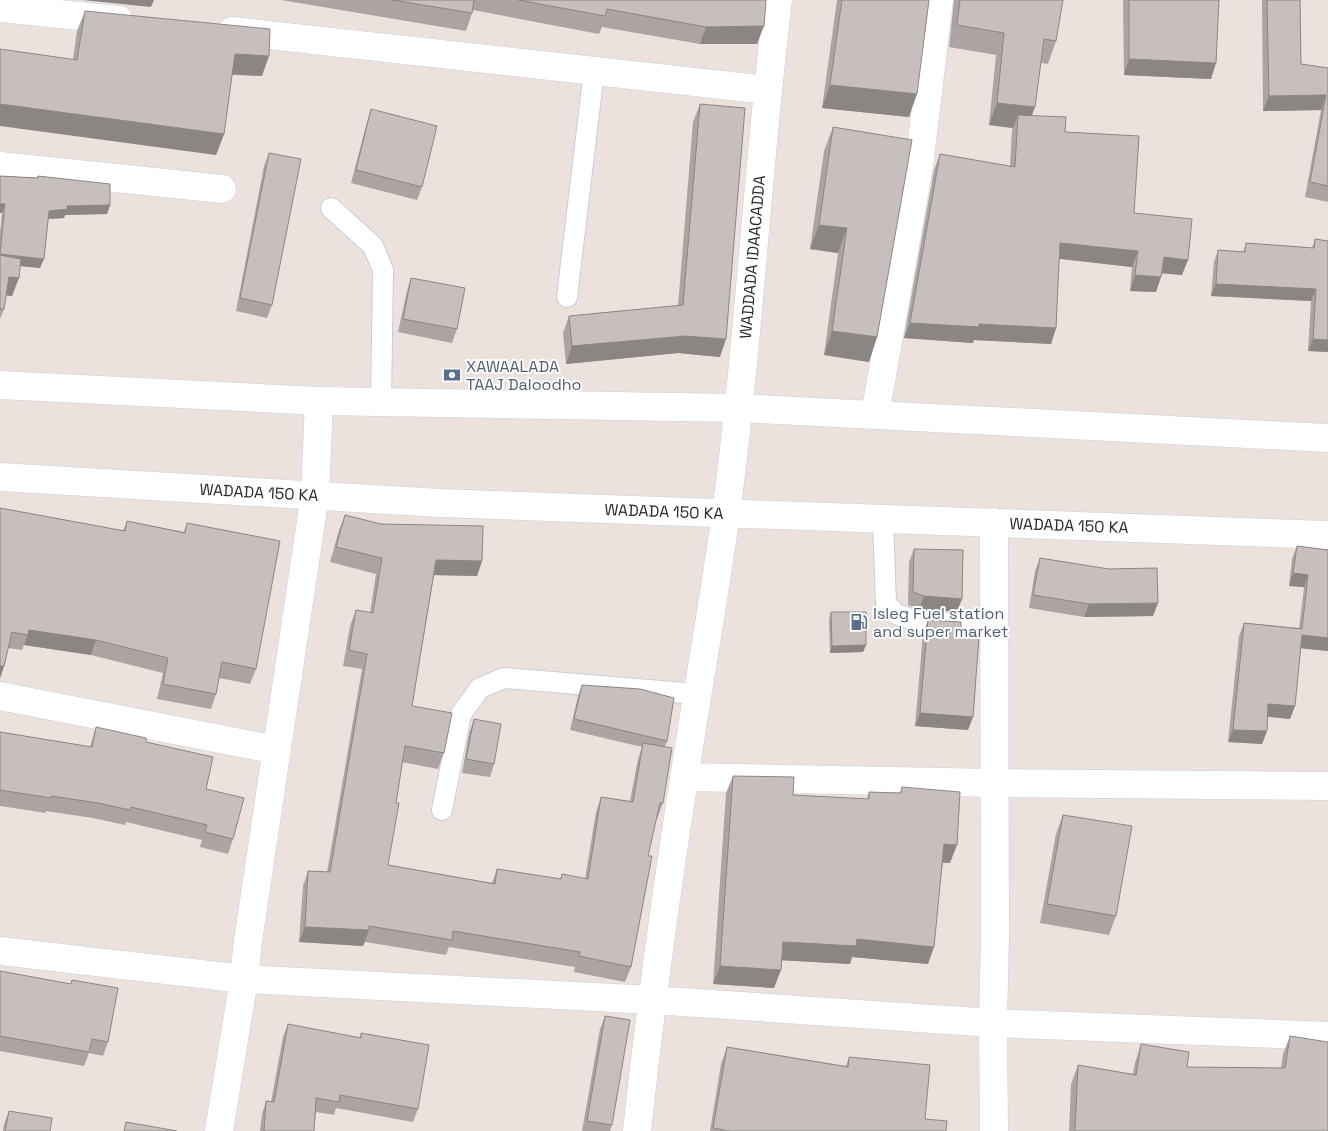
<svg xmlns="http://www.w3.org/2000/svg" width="1328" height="1131" viewBox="0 0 1328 1131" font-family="'Space Grotesk',sans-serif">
  <rect width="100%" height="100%" fill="#ece2dd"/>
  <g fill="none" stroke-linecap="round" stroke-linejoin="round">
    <!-- lane casing -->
    <g stroke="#c8ced7" stroke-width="22">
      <g id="lane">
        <path d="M331,208L373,246L383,270L381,402"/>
        <path d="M567,297L594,71"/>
        <path d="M883,519L886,604L896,614L917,621L994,626"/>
        <path d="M442,810L461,714L480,688L504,678L697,694"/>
      </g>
    </g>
    <!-- street casing -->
    <g stroke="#c8ced7" stroke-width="29">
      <g id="street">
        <path d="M0,8L119,20"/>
        <path d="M232,31L767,90"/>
        <path d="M0,166L222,189"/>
        <path d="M875,415L919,166L939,0"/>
        <path d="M994,522L995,937L993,1023L994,1131"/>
        <path d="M0,696L277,750"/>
        <path d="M684,777L994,783L1328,786"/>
        <path d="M0,951L244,979L652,1000L993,1023L1328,1036"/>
        <path d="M219,1131L244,979L248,941L315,495L319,401"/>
      </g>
    </g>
    <!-- secondary casing -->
    <g stroke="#c8ced7" stroke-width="29">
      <g id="secondary">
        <path d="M0,385L319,401L738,408L1328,438"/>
        <path d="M0,477L440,503L1328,535"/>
        <path d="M637,1131C650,1011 666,892 685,773C698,687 714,600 726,513C749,343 757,171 778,0"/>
      </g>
    </g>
    <!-- lane -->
    <use href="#lane" stroke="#fff" stroke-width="20"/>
    <!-- street -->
    <use href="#street" stroke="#fff" stroke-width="28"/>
    <!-- secondary -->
    <use href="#secondary" stroke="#fff" stroke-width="28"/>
  </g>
  <!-- wall -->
  <g fill="#aba4a3">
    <path d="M281,0H766L757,44H700L602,27L599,34L473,10L466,31Z"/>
    <path d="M837,0H929L909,117L822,108Z"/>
    <path d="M954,0H1063L1056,41L1048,64L1041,63L1032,115L1065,132L1134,213L1182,275L1162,273L1156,292L1130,291L1132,267L1059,259L1056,328L1051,344L974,340L973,343L904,338L934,170L940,154L1010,166L1012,130L1013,128L989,125L996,55L949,47Z"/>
    <path d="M1123,0H1219L1211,79L1124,75Z"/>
    <path d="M1262,0H1300L1301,64L1328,68V202L1305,197L1321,110L1263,111Z"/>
    <path d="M85,11L262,76L232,75L224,134L216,155L73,59L77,31Z"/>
    <path d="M700,104L720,357L678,353L566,364L563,333L569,316L678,306L693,122Z"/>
    <path d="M371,109L422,187L417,200L351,183L367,122Z"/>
    <path d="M833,127L877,337L869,362L824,355L838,253L810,249L824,151Z"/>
    <path d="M269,153L272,305L267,318L236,311L264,166Z"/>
    <path d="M0,176L37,178L38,176L110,205L107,214L65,215L64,218L48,219L40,268L20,266L12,296L6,295L4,309L0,319V233L2,213Z"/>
    <path d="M1315,239L1328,241V352L1308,351L1311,301L1211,296L1214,262L1218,250L1243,252L1246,243L1312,248Z"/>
    <path d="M411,278L457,329L452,343L398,332L407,291Z"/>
    <path d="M0,508L123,531L127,521L184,532L187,523L256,669L250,684L219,678L216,694L211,709L157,699L163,673L91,655L24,645L22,650L8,648L4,666L0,678Z"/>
    <path d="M345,515L482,561L477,576L434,575L412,706L444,753L438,769L402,762L396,803L388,865L492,883L497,869L560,879L562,874L585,879L596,812L601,797L630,801L638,759L642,747L570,730L578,696L582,685L667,741L665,747L663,803L657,819H656L648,856L631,967L625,982L574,972L575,967L449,947L446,955L365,942L363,946L299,942L303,886L308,871L327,872L362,669L343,666L350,626L356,610L370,613L376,574L330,562L339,530Z"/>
    <path d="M1297,546L1328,550V651L1301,648L1290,719L1268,717L1267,731L1262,744L1228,742L1239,636L1244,623L1299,628L1304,587L1289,586L1292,559Z"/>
    <path d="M914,549L957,612L919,609L908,605L909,562Z"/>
    <path d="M1040,558L1153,616L1084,617L1029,608L1035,571Z"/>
    <path d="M831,612L866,645L863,652L830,653L829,619Z"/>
    <path d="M928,620L961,635L968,730L915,726L923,633Z"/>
    <path d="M474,719L494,764L490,777L462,773L469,733Z"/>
    <path d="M96,727L146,742L206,789L233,839L228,854L200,847L202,840L126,822L125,825L93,818L46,811V813L0,806V732L90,747Z"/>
    <path d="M733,776L793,795L867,799L869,792L900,793L902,787L950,863H943L928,964L852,957L850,964L781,960L774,988L713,984L726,793Z"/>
    <path d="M1063,815L1116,916L1109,935L1040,923L1056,834Z"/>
    <path d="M0,971L70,984L72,980L108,1042L103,1056L89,1053L84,1066L0,1051Z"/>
    <path d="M605,1016L612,1125L610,1131H582L600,1029Z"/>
    <path d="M288,1024L360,1038L361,1033L418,1109L413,1122L336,1108L334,1115L316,1112L314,1131H260L262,1114L266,1101L271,1102L283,1037Z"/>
    <path d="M1290,1036L1328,1131H1069L1071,1084L1078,1065L1133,1074L1135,1063L1141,1044L1187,1067L1281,1068L1283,1054Z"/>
    <path d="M727,1047L846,1066L849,1057L925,1119L946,1131H710L721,1064Z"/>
    <path d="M9,1111L50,1131H3L4,1124Z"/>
  </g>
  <!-- shaded-wall -->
  <g fill="#8b8684">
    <path d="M82,0H154L151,7Z"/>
    <path d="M764,26L757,44H700L706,27Z"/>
    <path d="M235,54L269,56L262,76L227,74Z"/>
    <path d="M1129,59L1216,63L1211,79L1124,75Z"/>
    <path d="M830,85L917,94L909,117L822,108Z"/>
    <path d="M1326,95L1321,110L1263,111L1269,96Z"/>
    <path d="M997,103L1035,107L1027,129L1018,115L1013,128L989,125Z"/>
    <path d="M0,104L224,134L216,155L0,126Z"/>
    <path d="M0,204H5L2,213H0Z"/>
    <path d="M110,205L107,214L65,215L64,218L46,219L49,211L67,206Z"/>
    <path d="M819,225L847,228L838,253L810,249Z"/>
    <path d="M1060,243L1138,251L1132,267L1054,258Z"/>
    <path d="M0,255L44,259L40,268L0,264Z"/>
    <path d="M1164,257L1188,260L1182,275L1158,273Z"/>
    <path d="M1135,275L1161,277L1156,292L1130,291Z"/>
    <path d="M9,277L19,278L12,296L3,295Z"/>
    <path d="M1216,284L1316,289L1311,301L1211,296Z"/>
    <path d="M910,323L979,324L1056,328L1051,344L974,340L973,343L904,338Z"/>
    <path d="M832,331L877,337L869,362L824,355Z"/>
    <path d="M685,336L726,339L720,357L678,353L566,364L572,346Z"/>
    <path d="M1313,339L1328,340V352L1308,351Z"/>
    <path d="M436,560L482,561L477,576L431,575Z"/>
    <path d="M1293,573L1308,575L1304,587L1289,586Z"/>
    <path d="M924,596L962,599L957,612L919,609Z"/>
    <path d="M1158,603L1153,616L1084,617L1089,604Z"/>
    <path d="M29,630L96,640L91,655L24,645Z"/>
    <path d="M1302,635L1328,638V651L1298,648Z"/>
    <path d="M866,645L863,652L830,653L832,646Z"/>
    <path d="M0,666H4L0,678Z"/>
    <path d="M1268,704L1295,706L1290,719L1263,716Z"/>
    <path d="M920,713L973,717L968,730L915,726Z"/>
    <path d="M1233,730L1267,731L1262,744L1228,742Z"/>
    <path d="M944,844L957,845L950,863L938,862Z"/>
    <path d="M305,927L369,930L363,946L299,942Z"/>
    <path d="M857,939L934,947L928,964L852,957L850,964L776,960L783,942Z"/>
    <path d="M720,966L781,970L774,988L713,984Z"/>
  </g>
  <!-- building -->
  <g fill="#c7bfbd" stroke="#8b8684">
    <path d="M392,0H474L472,13Z"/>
    <path d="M518,0H766V1L764,26L706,27L607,9L605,16Z"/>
    <path d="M842,0H929L917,94L830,85Z"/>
    <path d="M960,0H1063L1056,41L1044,39L1035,107L997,103L1004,33L957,25Z"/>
    <path d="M1129,0H1219L1216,63L1129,59Z"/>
    <path d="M1267,0H1300L1301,64L1328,68V186L1310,182L1326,95L1269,96Z"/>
    <path d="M85,11L270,29L269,56L235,54L224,134L0,104V49L77,60Z"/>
    <path d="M700,104L745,108L726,339L685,336L572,346L569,316L683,305Z"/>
    <path d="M371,109L437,126L422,187L356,170Z"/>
    <path d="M1018,115L1066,117L1065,132L1139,136L1134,213L1192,219L1188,260L1164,257L1161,277L1135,275L1138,251L1060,243L1056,328L979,324V327L910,323L940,154L1015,167Z"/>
    <path d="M833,127L912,140L877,337L832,331L847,228L819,225Z"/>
    <path d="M269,153L301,159L272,305L240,298Z"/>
    <path d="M0,176L38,178V176L110,184V205L67,206L68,209L49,211L44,259L0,254L5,204H0Z"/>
    <path d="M1315,239L1328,241V340L1313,339L1316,289L1216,284L1218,250L1245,252L1246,243L1314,248Z"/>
    <path d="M0,255L21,259L19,278L9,277L4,309H0Z"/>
    <path d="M411,278L465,288L457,329L403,319Z"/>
    <path d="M0,508L125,531L127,521L185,533L187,523L280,541L256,669L222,662L216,694L163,684L168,658L96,640L29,630L28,635L12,632L4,666H0Z"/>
    <path d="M345,515L381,524L483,526L482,561L436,560L412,706L452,713L444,753L405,746L396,803H399L388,865L495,884L497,869L561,879L562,874L588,879L601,797L633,802L643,743L672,748L663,803H660L648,856H652L631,967L579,956L580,952L453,931L452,940L369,926V930L305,927L308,871L330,872L367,654L349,650L356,610L373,613L382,558L336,547Z"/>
    <path d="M1297,546L1328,550V638L1302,635L1295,706L1268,704L1267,731L1233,730L1244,623L1302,629L1308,575L1293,573Z"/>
    <path d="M914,549L963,550L962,599L924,596L913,592Z"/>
    <path d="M1040,558L1109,569L1157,568L1158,603L1089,604L1033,595Z"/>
    <path d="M831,612H866V645L832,646Z"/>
    <path d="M928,620L961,622V635L979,637L973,717L920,713Z"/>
    <path d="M582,685L640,689L674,698L667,741L574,719Z"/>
    <path d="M474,719L501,724L494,764L466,759Z"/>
    <path d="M96,727L146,738V742L213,757L206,789L244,798L233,839L205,832L207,825L131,807L130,810L98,803L51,796V798L0,790V732L92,747Z"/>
    <path d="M733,776L794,777L793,795L869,799V792L901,793L902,787L960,792L957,845L944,844L934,947L857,939L856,946L783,942L781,970L720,966Z"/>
    <path d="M1063,815L1132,826L1116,916L1047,904Z"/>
    <path d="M0,971L71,984L72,980L118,988L108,1042L92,1039L89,1052L0,1036Z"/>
    <path d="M605,1016L630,1020L612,1125L587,1121Z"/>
    <path d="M288,1024L361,1038V1033L429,1045L418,1109L340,1095L339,1102L316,1098L314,1131H264L266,1101L274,1102Z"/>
    <path d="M1290,1036L1328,1042V1131H1075L1078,1065L1136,1075L1141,1044L1189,1052L1187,1067L1285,1068Z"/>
    <path d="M727,1047L848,1067L849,1057L930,1065L925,1119L947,1121L946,1131H730L713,1128Z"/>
    <path d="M9,1111L52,1118L50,1131H5Z"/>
    <path d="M126,1122L177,1131H124Z"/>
  </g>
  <!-- icons -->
  <defs>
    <g id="bank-bare" transform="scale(1.35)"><path d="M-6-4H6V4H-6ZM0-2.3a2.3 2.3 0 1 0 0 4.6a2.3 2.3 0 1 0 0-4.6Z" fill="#5c6f8a" stroke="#fff" stroke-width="2.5" paint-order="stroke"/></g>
    <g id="fuel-bare" transform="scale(1.35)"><path d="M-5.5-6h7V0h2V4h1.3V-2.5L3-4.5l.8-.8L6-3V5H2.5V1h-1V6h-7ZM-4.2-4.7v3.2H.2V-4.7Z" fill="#5c6f8a" stroke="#fff" stroke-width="2.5" paint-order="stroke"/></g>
  </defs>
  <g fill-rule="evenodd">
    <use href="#bank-bare" x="452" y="375"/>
    <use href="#fuel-bare" x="859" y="622"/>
  </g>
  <g text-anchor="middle" stroke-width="4" stroke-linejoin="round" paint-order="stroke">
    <!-- street labels -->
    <g font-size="16" fill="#2a2a2a" stroke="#fff">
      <text transform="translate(752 257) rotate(-85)" y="6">WADDADA IDAACADDA</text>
      <text transform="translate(259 492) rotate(3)" y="6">WADADA 150 KA</text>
      <text transform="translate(664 511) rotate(2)" y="6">WADADA 150 KA</text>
      <text transform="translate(1069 525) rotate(2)" y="6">WADADA 150 KA</text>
    </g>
    <!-- service labels -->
    <g font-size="16" fill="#4e5e75" stroke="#fff" text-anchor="start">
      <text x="466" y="372">XAWAALADA<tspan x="466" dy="18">TAAJ Daloodho</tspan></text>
      <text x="873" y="619">Isleg Fuel station<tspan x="873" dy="18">and super market</tspan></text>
    </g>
  </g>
</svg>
